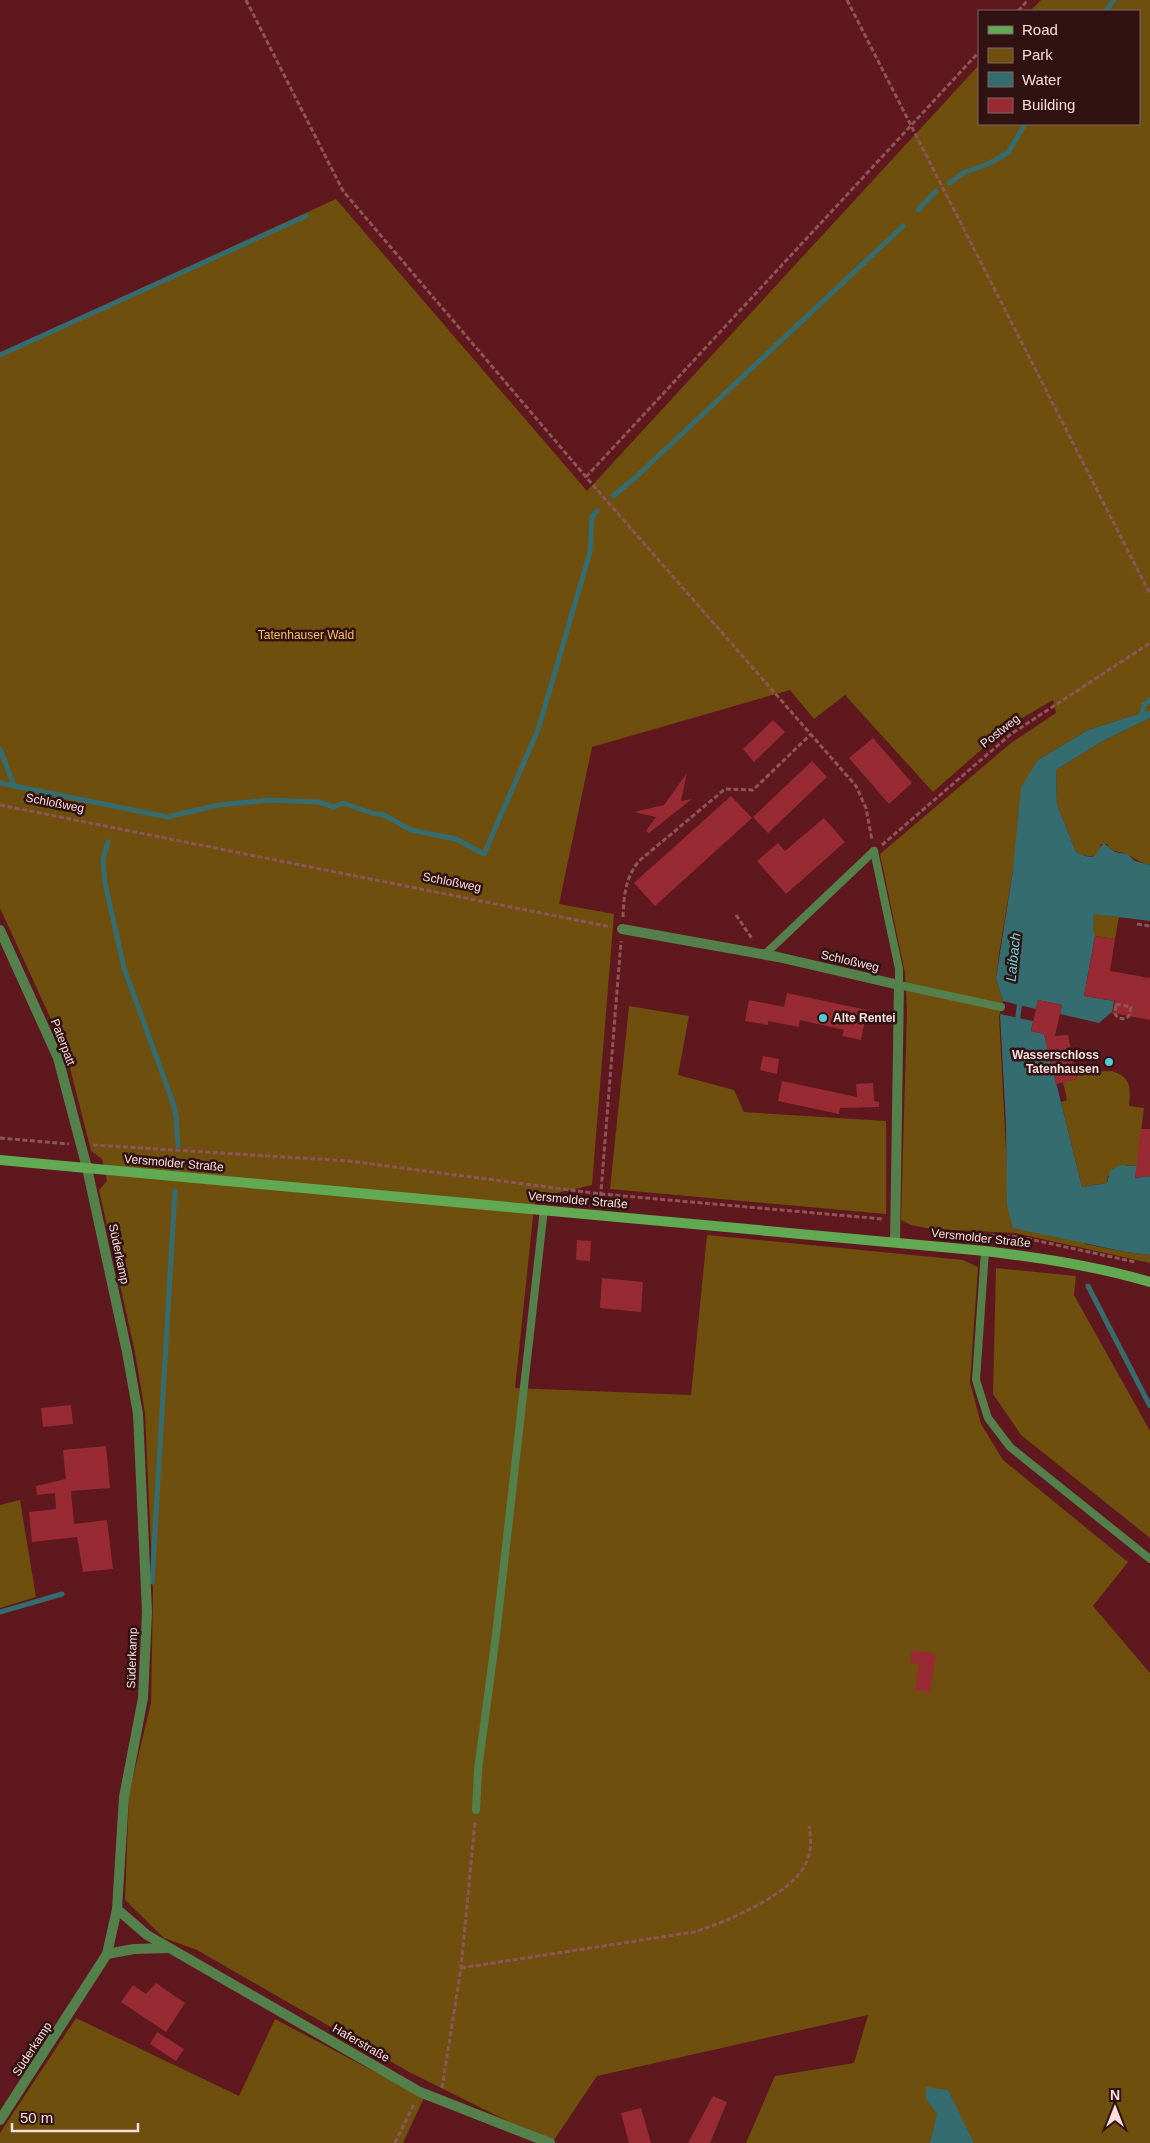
<svg xmlns="http://www.w3.org/2000/svg" width="1150" height="2143" viewBox="0 0 1150 2143" font-family="Helvetica,sans-serif">
  <rect width="100%" height="100%" fill="#5e181e"/>
  <!-- green -->
  <g fill="#6e4f0e">
    <path d="M1041,0H1150V710L1088,730L1038,760L1013,870L999,954L996,978L1003,1001L999,1016L1007,1169L1085,1244L1126,1252L1150,1255V1263L1015,1233L932,1229L911,1225L901,1220L907,1012L905,973L880,854L1011,743L1056,713L1053,700L1007,727L933,792L845,695L814,719L790,690L592,747L559,904L614,914L592,1185L535,1198L515,1388L691,1395L707,1235L963,1260L978,1267L970,1382L981,1424L1003,1460L1128,1562L1093,1606L1150,1673V2143H746L775,2076L854,2063L868,2015L597,2076L552,2143L409,2072L197,1950L164,1938L125,1900L129,1794L151,1703L153,1591L145,1413L135,1352L99,1190L107,1181L102,1159L91,1151L66,1052L0,908V353L336,199L587,491L979,65V124H1139V11H1030Z"/>
    <path d="M1150,718V865C1138,862 1138,860 1128,855C1119,850 1113,854 1107,844H1101L1098,854C1090,858 1084,856 1076,852L1057,804L1056,770L1101,742Z"/>
    <path d="M1094,913L1119,917L1115,939L1095,936L1092,929Z"/>
    <path d="M629,1006L689,1016L678,1075L734,1090L744,1112L886,1121V1214L610,1189Z"/>
    <path d="M1111,1071C1131,1076 1131,1088 1129,1106L1144,1108L1137,1166L1127,1165L1108,1176L1107,1183L1082,1187L1061,1102L1067,1100L1063,1082L1077,1079L1076,1072Z"/>
    <path d="M996,1268L1076,1276L1074,1295L1150,1431V1538L1021,1435L993,1394Z"/>
    <path d="M20,1500L36,1597L0,1608V1505Z"/>
    <path d="M76,2018L239,2096L275,2019L424,2098L403,2143H0V2133Z"/>
  </g>
  <!-- water -->
  <g fill="#356c6f">
    <path d="M1150,710V718L1101,742L1056,770L1057,804L1076,852C1100,863 1093,853 1104,843L1115,852L1127,854L1135,861L1150,865V921L1094,914L1093,929L1095,936L1084,996L1114,1001L1112,1012L1099,1023L1060,1014L1062,1005L1038,1000L1036,1009L1003,1001L996,978L1013,870L1021,787L1038,760L1088,730Z"/>
    <path d="M1000,1014L1033,1021L1031,1031L1044,1034L1082,1187L1107,1183L1110,1171L1120,1165L1137,1166L1135,1178L1150,1176V1255L1126,1252L1013,1228L1007,1205L1006,1124Z"/>
    <path d="M926,2087L948,2090L974,2143H930L937,2114L926,2099Z"/>
  </g>
  <g fill="none" stroke-linecap="round" stroke-linejoin="round">
    <!-- stream -->
    <g stroke="#356c6f" stroke-width="5">
      <path d="M1106,11L1114,0"/>
      <path d="M949,183L963,173L988,164L1008,153L1025,124"/>
      <path d="M918,210L936,191"/>
      <path d="M0,355L306,216"/>
      <path d="M613,496L636,477L903,226"/>
      <path d="M1141,717L1144,705L1150,700"/>
      <path d="M0,749L14,786"/>
      <path d="M0,783L167,817L219,805L270,800L318,802L334,807L343,803L375,814H382L411,830L456,839L484,854L538,730L590,552L592,517L597,511"/>
      <path d="M108,842L103,859L105,883L124,968L172,1100L176,1115L178,1146"/>
      <path d="M1017,1024L1020,1000"/>
      <path d="M177,1169V1160"/>
      <path d="M1088,1286L1150,1406"/>
      <path d="M152,1582L175,1191"/>
      <path d="M0,1612L62,1594"/>
    </g>
  </g>
  <!-- building -->
  <g fill="#982a34">
    <path d="M773,720L785,732L754,762L743,749Z"/>
    <path d="M873,738L912,783L889,804L849,758Z"/>
    <path d="M812,761L827,777L768,833L753,817Z"/>
    <path d="M687,773L681,801L692,799L649,833L646,831L656,817L634,812L664,805Z"/>
    <path d="M731,796L752,818L655,906L634,883Z"/>
    <path d="M824,818L845,842L786,894L757,861L778,843L785,851Z"/>
    <path d="M1095,936L1115,939L1110,971L1150,978V1020L1112,1013L1115,1001L1084,996Z"/>
    <path d="M787,993L867,1010L861,1040L842,1036L844,1030L800,1020L799,1027L768,1021V1025L745,1021L749,1000L784,1007Z"/>
    <path d="M1038,1000L1062,1005L1055,1036L1068,1035L1077,1079L1056,1084L1044,1034L1031,1031Z"/>
    <path d="M763,1056L779,1059L777,1074L760,1070Z"/>
    <path d="M782,1081L857,1097L856,1084L873,1083L874,1101L879,1102V1107L840,1108L839,1114L778,1101Z"/>
    <path d="M1141,1129H1150V1176L1135,1178Z"/>
    <path d="M577,1240L591,1241L590,1261L576,1260Z"/>
    <path d="M602,1278L643,1282L641,1312L600,1308Z"/>
    <path d="M71,1405L73,1424L43,1427L41,1408Z"/>
    <path d="M106,1446L110,1488L71,1491L74,1524L107,1520L113,1569L83,1572L77,1537L32,1542L29,1512L56,1509L55,1493L37,1495L36,1486L66,1479L63,1450Z"/>
    <path d="M912,1650L936,1654L930,1692L915,1690L919,1664L910,1663Z"/>
    <path d="M156,1983L185,2003L166,2032L121,2002L133,1985L146,1994Z"/>
    <path d="M157,2032L184,2049L176,2061L150,2044Z"/>
    <path d="M713,2096L727,2102L710,2143H688Z"/>
    <path d="M641,2108L651,2143H629L621,2113Z"/>
  </g>
  <g fill="none" stroke-linecap="round" stroke-linejoin="round">
    <!-- path -->
    <g stroke="#8e5558" stroke-width="3" stroke-dasharray="5 2.5" stroke-linecap="butt">
      <path d="M246,0L343,191L586,477L856,786L866,808L872,840"/>
      <path d="M847,0L1150,594"/>
      <path d="M1018,11L1028,0"/>
      <path d="M586,477L979,52"/>
      <path d="M0,805L611,927"/>
      <path d="M882,845L1011,734L1150,643"/>
      <path d="M736,915L753,940"/>
      <path d="M623,917C624,896 625,878 639,861L725,789L753,790L811,734"/>
      <path d="M1137,924L1150,926"/>
      <path d="M1116,1004L1131,1007L1129,1016L1125,1019L1118,1018L1115,1014Z"/>
      <path d="M0,1138L69,1144"/>
      <path d="M93,1145L349,1161L601,1194L883,1219"/>
      <path d="M600,1204L621,941"/>
      <path d="M967,1234L1020,1237L1135,1262"/>
      <path d="M461,1968L694,1932C724,1923 793,1894 806,1863C812,1850 811,1839 809,1826"/>
      <path d="M442,2088L461,1968L475,1821"/>
      <path d="M395,2143L414,2104"/>
    </g>
    <!-- service -->
    <g stroke="#54804b" stroke-width="8">
      <path d="M874,851L899,969V985L1001,1007"/>
      <path d="M764,955L874,851"/>
      <path d="M985,1251L976,1380L988,1418L1010,1447L1150,1559"/>
      <path d="M476,1810L478,1770L496,1635L544,1209"/>
    </g>
    <!-- minor -->
    <g stroke="#54804b" stroke-width="10">
      <path d="M622,929L778,957L899,985L895,1242"/>
      <path d="M0,930L58,1058L87,1168L127,1352L138,1414L147,1612L143,1698L124,1797L117,1909L107,1954L0,2120"/>
      <path d="M117,1909L147,1935L420,2092L550,2143"/>
      <path d="M107,1954L134,1949L167,1948"/>
    </g>
    <!-- secondary -->
    <path stroke="#62a953" stroke-width="10" d="M0,1160L985,1251C1041,1258 1096,1266 1150,1282"/>
  </g>
  <!-- markers -->
  <g fill="#51ccd3" stroke="#301212" stroke-width="2">
    <circle cx="823" cy="1018" r="5"/>
    <circle cx="1109" cy="1062" r="5"/>
  </g>
  <g text-anchor="middle" stroke-width="5" stroke-linejoin="round" paint-order="stroke">
    <!-- park labels -->
    <g font-size="12" fill="#fbc054" stroke="#301212">
      <text x="306" y="639">Tatenhauser Wald</text>
    </g>
    <!-- street labels -->
    <g font-size="12" fill="#fadedd" stroke="#301212">
      <text transform="translate(1000 731) rotate(-38)" y="4">Postweg</text>
      <text transform="translate(55 803) rotate(11)" y="4">Schloßweg</text>
      <text transform="translate(452 882) rotate(11)" y="4">Schloßweg</text>
      <text transform="translate(850 961) rotate(13)" y="4">Schloßweg</text>
      <text transform="translate(63 1042) rotate(69)" y="4">Paterpatt</text>
      <text transform="translate(174 1163) rotate(5)" y="4">Versmolder Straße</text>
      <text transform="translate(578 1200) rotate(5)" y="4">Versmolder Straße</text>
      <text transform="translate(981 1238) rotate(6)" y="4">Versmolder Straße</text>
      <text transform="translate(119 1254) rotate(78)" y="4">Süderkamp</text>
      <text transform="translate(132 1658) rotate(-88)" y="4">Süderkamp</text>
      <text transform="translate(361 2043) rotate(30)" y="4">Haferstraße</text>
      <text transform="translate(32 2049) rotate(-57)" y="4">Süderkamp</text>
    </g>
    <!-- poi labels -->
    <g font-size="12" font-weight="bold" fill="#fadedd" stroke="#301212" text-anchor="start">
      <text x="833" y="1022">Alte Rentei</text>
      <text x="1099" y="1059" text-anchor="end">Wasserschloss<tspan x="1099" dy="14">Tatenhausen</tspan></text>
    </g>
    <!-- water labels -->
    <g font-size="14" font-style="italic" fill="#64d9df" stroke="#301212">
      <text transform="translate(1013 957) rotate(-84)" y="5">Laibach</text>
    </g>
  </g>
  <!-- legend -->
  <rect x="978" y="10" width="162" height="115" fill="#301212" stroke="#816463"/>
  <rect x="988" y="26" width="25" height="8" fill="#62a953" stroke="#816463"/>
  <text x="1022" y="35" font-size="15" fill="#fadedd">Road</text>
  <rect x="988" y="48" width="25" height="15" fill="#6e4f0e" stroke="#816463"/>
  <text x="1022" y="60" font-size="15" fill="#fadedd">Park</text>
  <rect x="988" y="72" width="25" height="15" fill="#356c6f" stroke="#816463"/>
  <text x="1022" y="85" font-size="15" fill="#fadedd">Water</text>
  <rect x="988" y="98" width="25" height="15" fill="#982a34" stroke="#816463"/>
  <text x="1022" y="110" font-size="15" fill="#fadedd">Building</text>
  <!-- north arrow -->
  <g transform="translate(1115 2108)" stroke="#301212" stroke-width="4" paint-order="stroke">
  <path d="M0-4L9 19L0 12L-9 19Z" fill="#fadedd"/>
  <text y="-8" font-size="14" font-weight="bold" text-anchor="middle" fill="#fadedd">N</text>
  </g>
  <!-- scale -->
  <path d="M12 2123v8h126v-8" fill="none" stroke="#fadedd" stroke-width="2.5"/>
  <text x="20" y="2123" font-size="15" fill="#fadedd" stroke="#301212" stroke-width="4" paint-order="stroke">50 m</text>
</svg>
